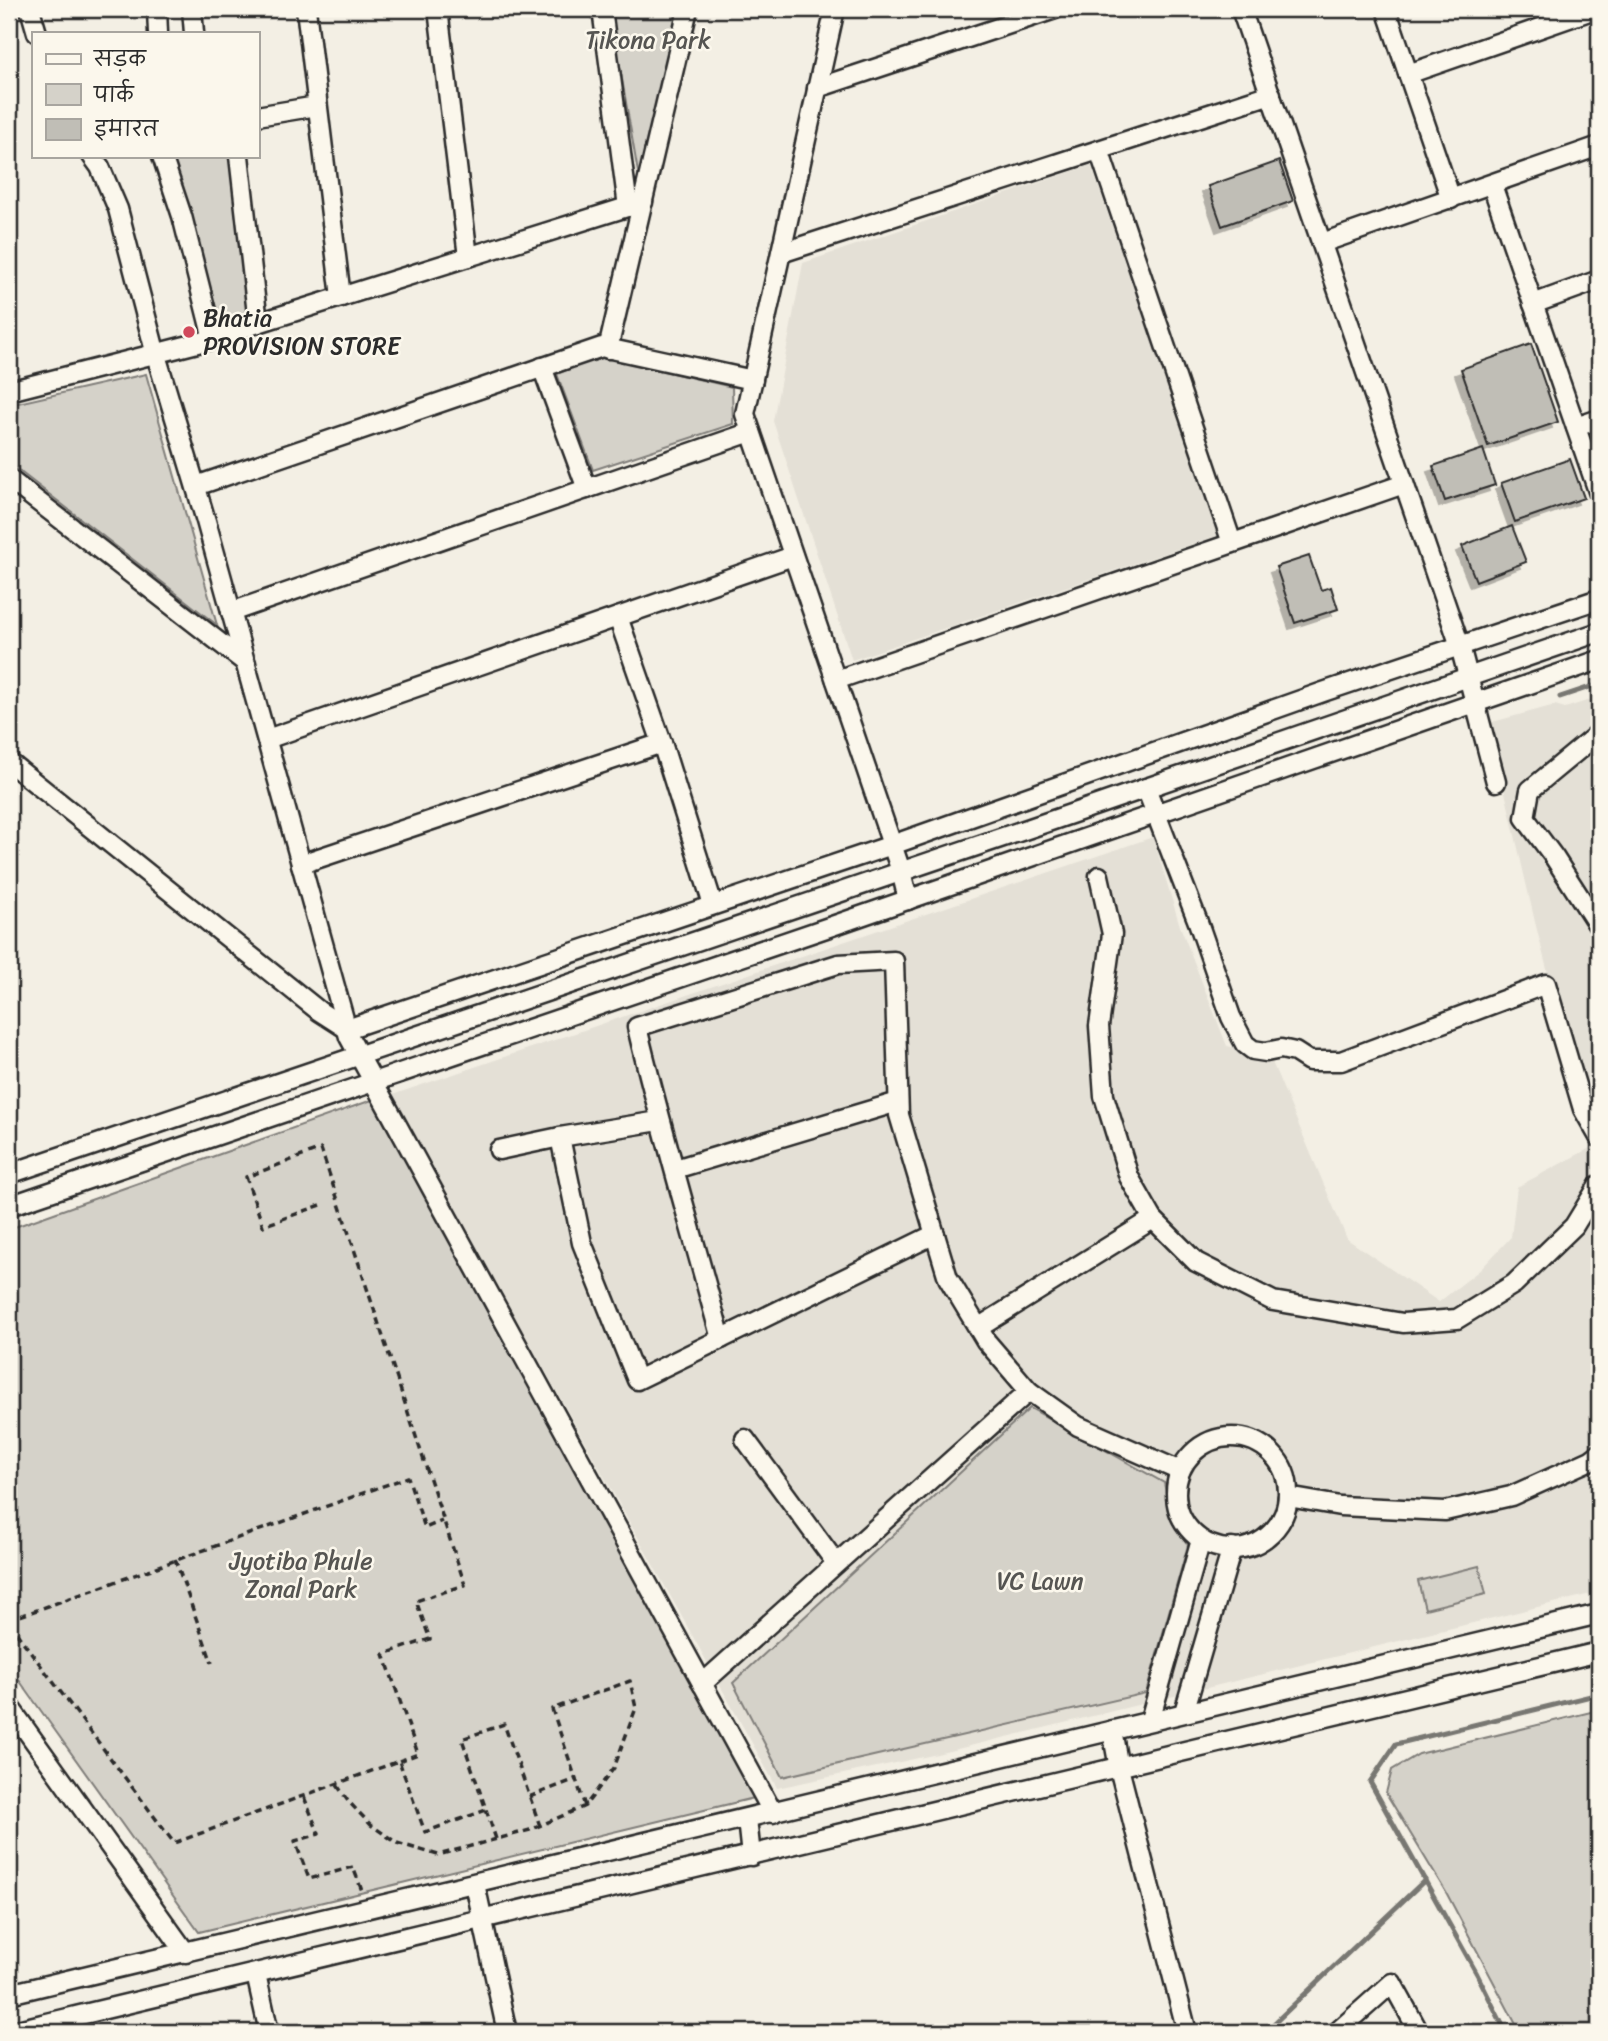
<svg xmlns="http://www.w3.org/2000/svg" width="1608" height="2041" viewBox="0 0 1608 2041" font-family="Sriracha,'Playpen Sans Deva',sans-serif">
  <defs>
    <filter id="shadow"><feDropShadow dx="-6" dy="6" stdDeviation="0" flood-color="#0004"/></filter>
  </defs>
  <rect width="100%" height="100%" fill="#f3efe4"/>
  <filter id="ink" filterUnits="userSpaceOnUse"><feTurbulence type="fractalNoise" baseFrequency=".0143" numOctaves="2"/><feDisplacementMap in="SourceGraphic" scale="14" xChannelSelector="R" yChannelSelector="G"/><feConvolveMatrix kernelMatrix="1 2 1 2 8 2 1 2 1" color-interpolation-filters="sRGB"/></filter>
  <g filter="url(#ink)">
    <!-- built -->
    <g fill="#e4e0d6">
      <path d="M1091,165L1219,535L852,660L773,421L803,263Z"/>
      <path d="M1599,697V1592L933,1755L777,1788L392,1095L1153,837L1180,926L1227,1046L1269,1055L1347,1239L1439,1302L1481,1269L1511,1237L1517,1187L1592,1147L1535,922L1489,723L1555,705L1565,708Z"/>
    </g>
    <!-- green -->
    <g fill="#d5d2c9" stroke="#807e7a" stroke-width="2">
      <path d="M610,9H688L643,202Z"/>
      <path d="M168,156H239L258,323L218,329Z"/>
      <path d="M600,356L732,387L733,424L593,470L557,374Z"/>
      <path d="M146,374L217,625L9,463V405Z"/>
      <path d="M372,1100L754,1798L199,1932L9,1666V1229Z"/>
      <path d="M1030,1408L1164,1483L1172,1522L1188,1545L1146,1693L782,1777L733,1683Z"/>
      <path d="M1479,1566L1486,1594L1425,1609L1418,1581Z"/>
      <path d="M1599,1710V2032H1520L1447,1894L1386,1793L1392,1770L1419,1754Z"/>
    </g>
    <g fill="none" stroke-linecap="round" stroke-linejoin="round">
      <!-- stream -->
      <g stroke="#787772" stroke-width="5">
        <path d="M1560,697L1599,684"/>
        <path d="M1265,2032L1425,1880"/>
        <path d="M1506,2032L1477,1974L1370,1782L1396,1744L1599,1694"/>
      </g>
    </g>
    <!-- building -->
    <g fill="#c0beb6" stroke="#2b2b2b" stroke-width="2" filter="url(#shadow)">
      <path d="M1279,161L1293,201L1222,226L1208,186Z"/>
      <path d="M1531,344L1558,422L1488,446L1461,369Z"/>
      <path d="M1483,449L1495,485L1445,501L1433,466Z"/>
      <path d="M1570,459L1584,498L1515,522L1501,483Z"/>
      <path d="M1512,526L1526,562L1476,581L1462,546Z"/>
      <path d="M1309,556L1321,590L1331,587L1338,609L1295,623L1276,567Z"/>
    </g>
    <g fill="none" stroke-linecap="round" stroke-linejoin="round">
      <!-- minor casing -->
      <g stroke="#2b2b2b" stroke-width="23">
        <g id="minor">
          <path d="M30,9L37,33"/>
          <path d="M157,9L158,33"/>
          <path d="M192,9L194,33"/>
          <path d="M306,9L341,297"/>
          <path d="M438,9L468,257"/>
          <path d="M602,9L628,207"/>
          <path d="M835,9L745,414L901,871L908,900"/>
          <path d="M1241,9L1460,646L1496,782"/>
          <path d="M1386,9L1451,199"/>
          <path d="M1408,74L1595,9"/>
          <path d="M817,88L1055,9"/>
          <path d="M257,116L317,106"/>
          <path d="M1099,150L1232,543"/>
          <path d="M92,156L100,167L118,209L156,355L206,521L349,1037L773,1813"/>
          <path d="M162,156L182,216L213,339"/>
          <path d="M239,156L258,323"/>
          <path d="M1492,185L1599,494"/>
          <path d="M1322,243L1599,146"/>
          <path d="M781,253L1271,94"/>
          <path d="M1533,304L1599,280"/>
          <path d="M608,349L688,9"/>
          <path d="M542,367L587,489"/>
          <path d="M9,391L213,339L258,323L643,202"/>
          <path d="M1576,427L1599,419"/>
          <path d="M9,479L246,663"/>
          <path d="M196,486L602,347L753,380"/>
          <path d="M231,612L751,432"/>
          <path d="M618,617L662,743L713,905"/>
          <path d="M836,680L1404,484"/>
          <path d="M1599,733L1530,790L1525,818L1554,857L1599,927"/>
          <path d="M267,739L793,556"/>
          <path d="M9,762L319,1011L347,1029L892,845L1323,692L1599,599"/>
          <path d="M1146,788L1198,922L1231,1017L1245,1044L1253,1050L1266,1052L1281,1049L1295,1052L1309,1061H1341L1546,984L1583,1109L1599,1137"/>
          <path d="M301,864L662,743"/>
          <path d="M1099,876L1112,934L1099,1026L1104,1096L1129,1177L1153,1219L1196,1262L1273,1301L1403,1323L1457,1319L1514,1284L1574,1226L1599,1185"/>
          <path d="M560,1137L582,1243L637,1380L935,1234"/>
          <path d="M499,1150L560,1137L659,1121"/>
          <path d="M675,1169L898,1102"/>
          <path d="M9,1174L1033,827L1599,632"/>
          <path d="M9,1206L832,926L1599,660"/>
          <path d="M978,1328L1153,1219"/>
          <path d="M721,1339C693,1235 662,1132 637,1027L838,964L894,961L899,1115L948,1278L986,1341L1029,1391L1078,1426L1180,1471"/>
          <circle cx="1232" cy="1493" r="56"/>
          <path d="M745,1439L836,1563"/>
          <path d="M1288,1497L1340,1506L1445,1511L1511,1496L1591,1460L1599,1454"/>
          <path d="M702,1684L1029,1391"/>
          <path d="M9,1706L186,1953"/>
          <path d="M1184,1712L1232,1548"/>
          <path d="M1150,1720L1201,1540"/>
          <path d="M1112,1730L1119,1768L1187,2032"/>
          <path d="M747,1819L751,1856"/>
          <path d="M475,1884L507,2032"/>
          <path d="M256,1974L269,2032"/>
          <path d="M9,1994L1599,1614"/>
          <path d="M9,2032L1599,1652"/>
          <path d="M1337,2032L1392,1983L1419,2032"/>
        </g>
      </g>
      <!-- path -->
      <g stroke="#2b2b2b" stroke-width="3.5" stroke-dasharray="7 5" stroke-linecap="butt">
        <path d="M321,1205L263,1226L246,1177L321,1149L465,1585L416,1601L430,1639L384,1654L418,1754L399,1761"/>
        <path d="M175,1559L212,1663"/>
        <path d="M9,1620L408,1477L425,1528L442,1521"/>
        <path d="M9,1623L174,1843L399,1761L425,1832L486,1810"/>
        <path d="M337,1785L348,1801L371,1825L397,1843L438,1855L530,1830L585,1806L614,1768L636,1708L630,1681L552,1709L585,1806"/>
        <path d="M304,1797L319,1834L295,1841L309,1879L353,1867L362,1891"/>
        <path d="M529,1797L576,1779"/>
        <path d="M496,1839L462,1739L504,1724L540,1826"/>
      </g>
      <!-- minor -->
      <use href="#minor" stroke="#fbf7ec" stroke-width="18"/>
    </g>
  </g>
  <!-- markers -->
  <circle fill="#d1495b" stroke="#fbf7ec" stroke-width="2.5" cx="189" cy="332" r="7"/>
  <g text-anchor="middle" stroke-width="5" stroke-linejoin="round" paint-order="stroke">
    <!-- park labels -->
    <g font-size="24" fill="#565552" stroke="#fbf7ec">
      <text x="648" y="48">Tikona Park</text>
      <text x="301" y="1569">Jyotiba Phule<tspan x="301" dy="28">Zonal Park</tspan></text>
      <text x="1040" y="1589">VC Lawn</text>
    </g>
    <!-- poi labels -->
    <g font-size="24" fill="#2b2b2b" stroke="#fbf7ec" text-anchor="start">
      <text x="203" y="326">Bhatia<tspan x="203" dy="28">PROVISION STORE</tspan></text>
    </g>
  </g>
  <!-- margin -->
  <rect width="1608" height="2041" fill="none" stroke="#fbf7ec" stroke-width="35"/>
  <rect x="18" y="18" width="1573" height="2006" fill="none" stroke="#2b2b2b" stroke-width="2.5" filter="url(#ink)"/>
  <!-- legend -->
  <rect x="32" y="32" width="228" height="126" fill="#fbf7ec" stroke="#a8a59f" stroke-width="2"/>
  <rect x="46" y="54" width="35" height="10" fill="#fbf7ec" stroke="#a8a59f" stroke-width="2"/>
  <text x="94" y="66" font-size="21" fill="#2b2b2b">सड़क</text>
  <rect x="46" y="84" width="35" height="21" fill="#d5d2c9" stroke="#a8a59f" stroke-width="2"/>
  <text x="94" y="102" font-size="21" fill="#2b2b2b">पार्क</text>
  <rect x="46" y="119" width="35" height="21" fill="#c0beb6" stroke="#a8a59f" stroke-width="2"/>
  <text x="94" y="136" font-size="21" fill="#2b2b2b">इमारत</text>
</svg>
